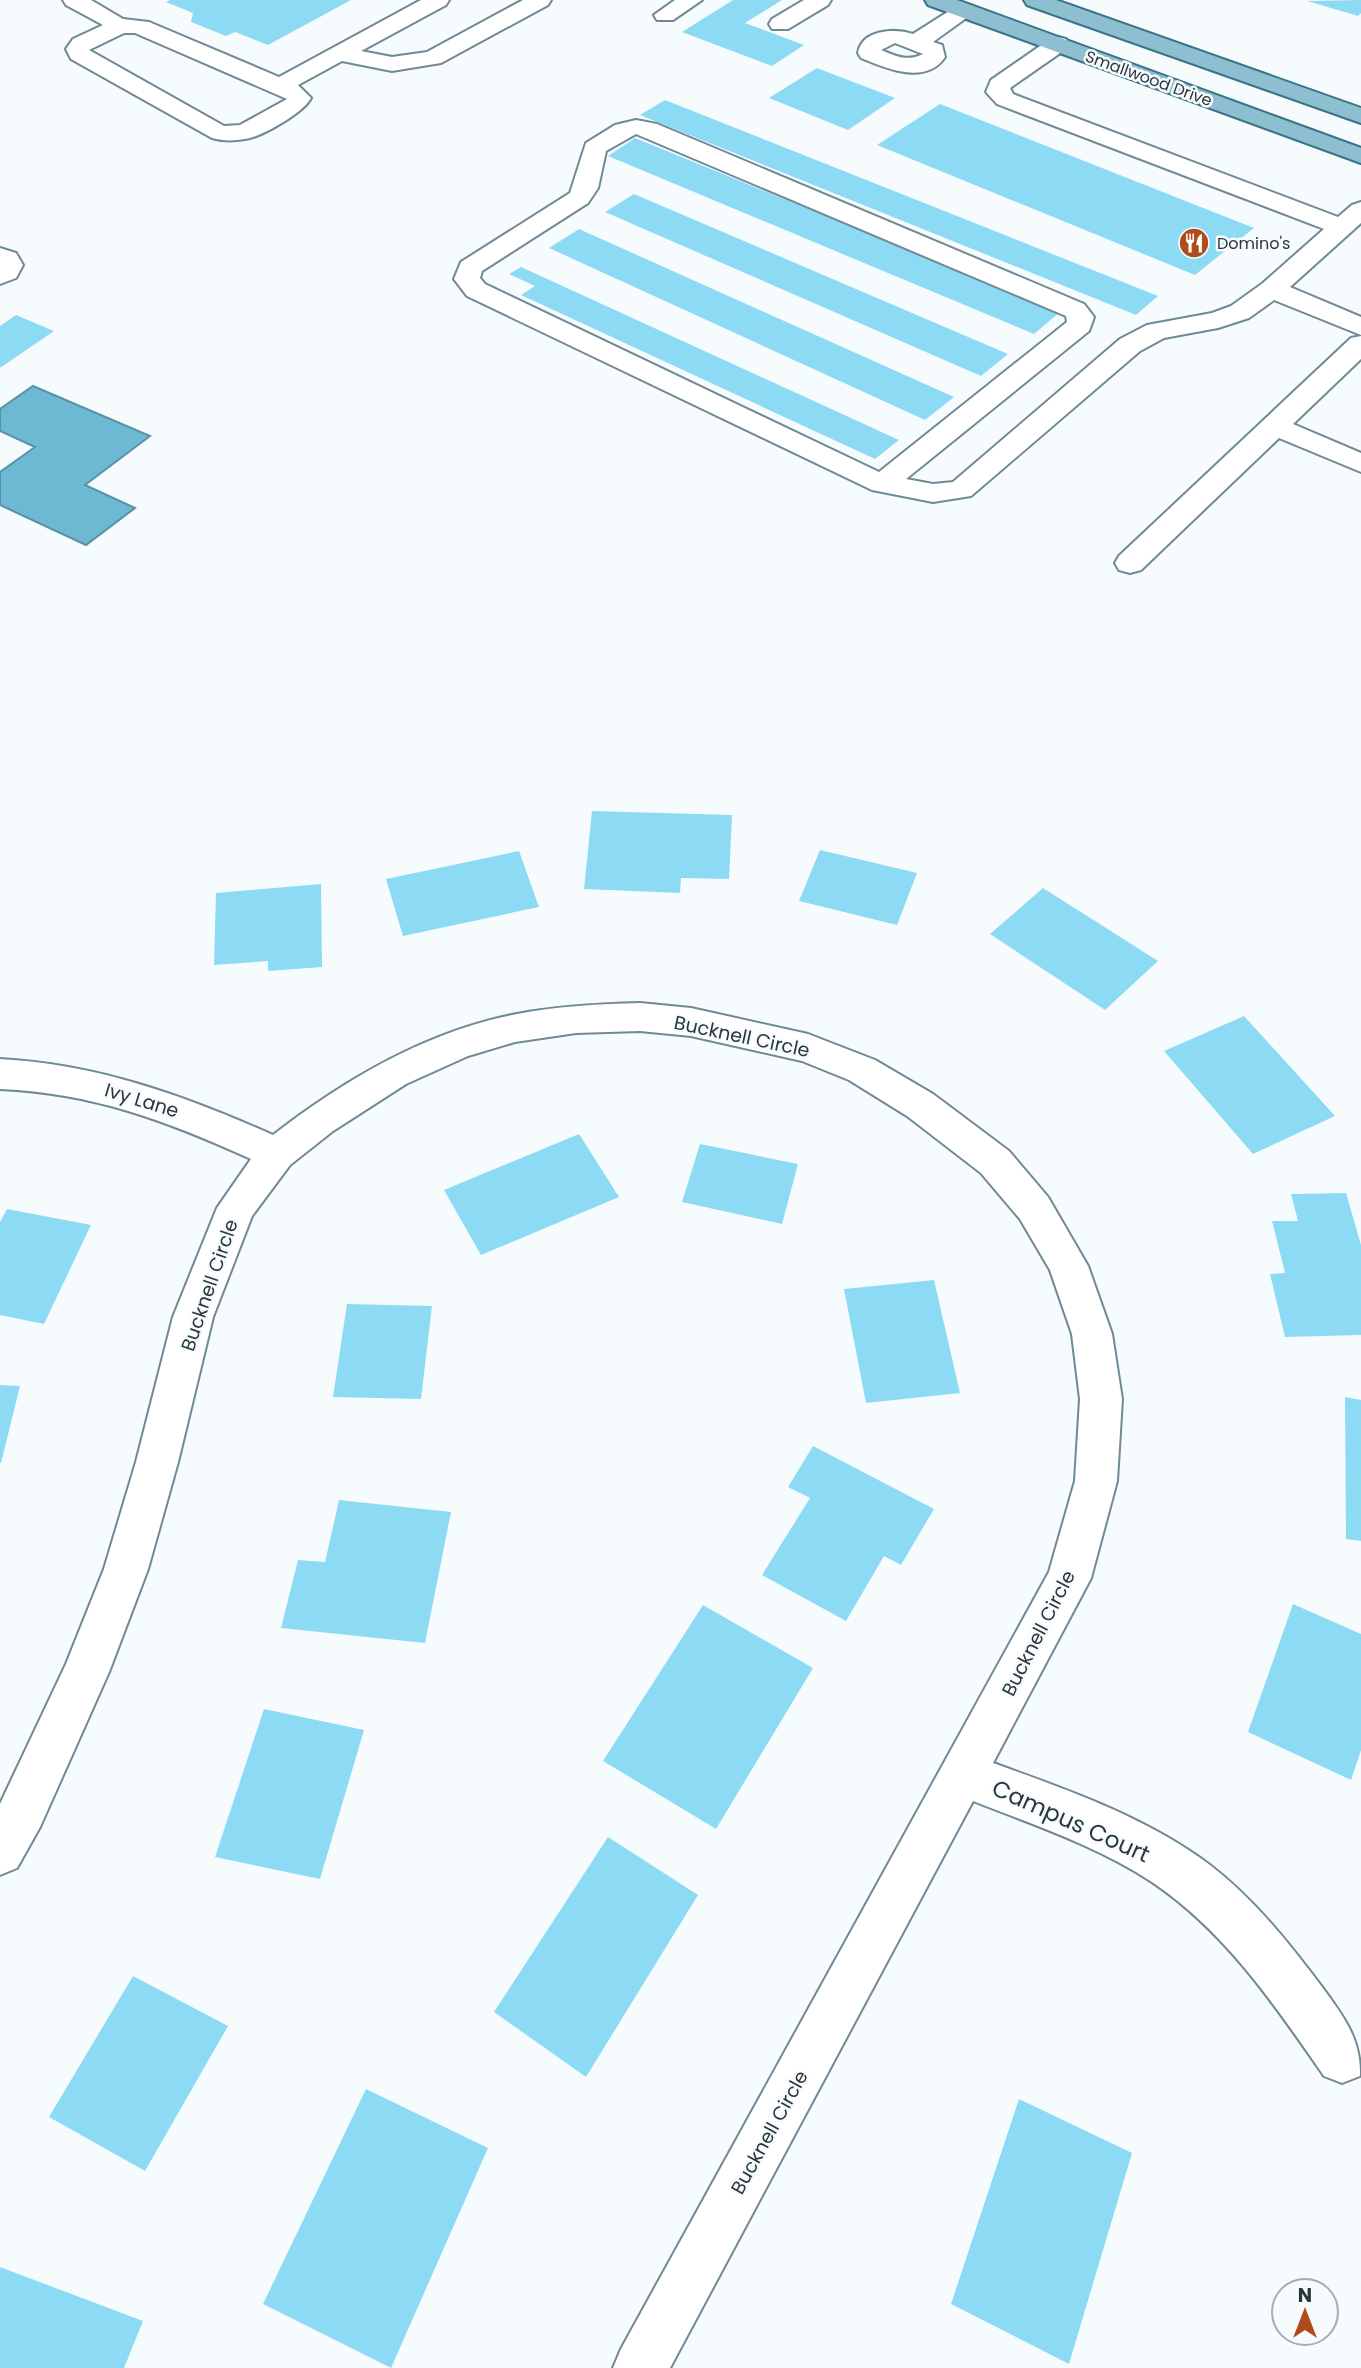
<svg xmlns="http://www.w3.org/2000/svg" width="1361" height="2368" viewBox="0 0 1361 2368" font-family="Poppins,sans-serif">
  <rect width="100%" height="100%" fill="#f6fcfe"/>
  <!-- water -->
  <path fill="#6db9d4" stroke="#5992a6" stroke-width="2" d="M33,386L150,436L85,485L135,508L86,545L0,505V472L35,447L0,431V409Z"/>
  <!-- building -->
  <g fill="#8ddaf5">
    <path d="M170,0H351L268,45L235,32L226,36L191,22L193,13L166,2Z"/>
    <path d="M733,0H782L745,23L804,45L772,66L682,32Z"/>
    <path d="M1361,0V13L1358,16L1307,1Z"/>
    <path d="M817,68L895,98L848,130L769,98Z"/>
    <path d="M665,100L1158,296L1136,315L640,115Z"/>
    <path d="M940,104L1254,228L1195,275L877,145Z"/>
    <path d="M635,138L1060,312L1034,334L608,156Z"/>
    <path d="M634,194L1008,354L981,376L605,212Z"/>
    <path d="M579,229L954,397L925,420L549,248Z"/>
    <path d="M521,267L899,440L875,459L521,295L535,286L509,274Z"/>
    <path d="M16,315L54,331L0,368V326Z"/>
    <path d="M592,811L732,815L729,879L681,878L680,893L584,889Z"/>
    <path d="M820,850L917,873L897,925L799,901Z"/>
    <path d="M519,851L539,907L403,936L386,879Z"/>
    <path d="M321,884L322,967L268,971V961L214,965L216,893Z"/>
    <path d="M1043,888L1158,961L1105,1010L990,934Z"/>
    <path d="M1244,1016L1335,1116L1253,1154L1164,1051Z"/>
    <path d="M579,1134L619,1197L481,1255L444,1190Z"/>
    <path d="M700,1144L798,1164L782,1224L682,1202Z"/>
    <path d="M1346,1193L1361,1245V1335L1285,1337L1270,1274L1285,1273L1272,1221H1298L1291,1194Z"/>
    <path d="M7,1209L91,1225L44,1324L0,1315V1222Z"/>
    <path d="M934,1280L960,1393L866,1403L844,1289Z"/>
    <path d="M347,1304L432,1306L421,1399L333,1397Z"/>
    <path d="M0,1385L20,1386L1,1463H0Z"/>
    <path d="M1345,1397L1361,1400V1541L1346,1539Z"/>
    <path d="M813,1446L934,1509L901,1565L884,1556L846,1621L762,1575L810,1498L788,1487Z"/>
    <path d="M339,1500L451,1512L425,1643L281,1628L298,1560L325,1562Z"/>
    <path d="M1293,1604L1361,1634V1750L1351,1780L1248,1732Z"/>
    <path d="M703,1605L813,1668L716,1829L603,1761Z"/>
    <path d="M264,1709L364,1730L320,1879L215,1857Z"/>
    <path d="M608,1837L698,1895L586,2077L494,2012Z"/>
    <path d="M133,1976L228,2026L145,2171L49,2117Z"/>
    <path d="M366,2089L488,2148L391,2368L263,2304Z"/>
    <path d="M1019,2099L1132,2153L1069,2364L951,2304Z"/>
    <path d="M0,2267L143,2321L124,2368H0Z"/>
  </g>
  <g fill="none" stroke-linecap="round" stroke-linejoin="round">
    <!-- minor casing -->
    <g stroke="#6f8a94" stroke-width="4">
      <g id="minor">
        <path d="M63,0H91L123,19L149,22L279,77L421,0H449L446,5L361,51L392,57L427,52L523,0H551L548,5L441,63L392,71L342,61L298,85L311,98C304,112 262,137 245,139C234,141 222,141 212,138L71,59L66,49L73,39L103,25L66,5ZM124,33H135L287,99L240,125L224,126L89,50Z"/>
        <path d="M675,0H702L673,20H657L654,15Z"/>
        <path d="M804,0H831L828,5L788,29H772L769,24L772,19Z"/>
        <path d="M965,4L973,6L976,11L933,42L942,45L945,57C926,86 885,68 861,58L858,53C862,29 895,28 913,34L957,6ZM895,43L923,54C907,62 896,56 881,50Z"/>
        <path d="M1058,37L1066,39L1069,44L1066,49L1010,88L1013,94L1338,217L1352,205L1361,202V223L1290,287L1361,317V335L1274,300L1249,318L1218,328L1164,338L1140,351L971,496L933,502L872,490L467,296L454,279L461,262L570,193L586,143L615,125L636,120L657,124L1084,304L1094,317L1089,331L906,479L933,484L953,482L1120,339L1147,325L1212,313L1231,306L1263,283L1324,229L997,104L986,92L991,80L1050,39ZM636,134L1066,316L1067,322L879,472L485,284L480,278L482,271L588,203L598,188L606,151Z"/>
        <path d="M0,248L16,253L23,265L16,278L0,284Z"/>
        <path d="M1361,336V359L1293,424L1361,453V472L1279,438L1141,570L1130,573L1119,570L1115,563L1119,556L1351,338Z"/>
        <path d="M640,1003L691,1008L808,1034L875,1060L933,1094L1009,1151L1048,1197L1088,1266L1112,1334L1122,1399L1117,1481L1091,1578L993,1763C1068,1790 1146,1817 1210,1865C1254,1899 1289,1943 1322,1987C1343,2016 1361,2038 1360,2076L1342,2083L1324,2076C1275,2005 1225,1931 1152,1882C1097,1846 1034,1825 973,1801L670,2368H613L621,2349L1049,1572L1075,1481L1080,1399L1072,1334L1050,1270L1020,1219L981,1173L907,1116L849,1080L802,1061L691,1036L640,1031L576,1033L515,1042L468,1056L406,1084L333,1131L290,1165L252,1216L213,1317L178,1462L148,1569L109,1672L40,1827L17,1868L0,1875V1804L66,1664L104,1569L136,1462L173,1317L217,1208L251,1159C167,1121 93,1093 0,1089V1059C97,1064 185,1096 273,1135C344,1080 427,1031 517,1014C558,1006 599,1004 640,1003Z"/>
      </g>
    </g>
    <!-- major casing -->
    <g stroke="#3a7487" stroke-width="4">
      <g id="major">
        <path d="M925,0H957L1361,148V163L928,5Z"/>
        <path d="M1024,0H1056L1361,108V123L1027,5Z"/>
      </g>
    </g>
    <!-- minor -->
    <use href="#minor" fill="#fff" fill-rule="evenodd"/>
    <!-- major -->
    <use href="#major" fill="#8ebfd0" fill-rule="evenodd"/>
  </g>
  <!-- icons -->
  <defs>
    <g id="restaurant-disc" transform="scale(1.575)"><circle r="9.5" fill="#b04b1b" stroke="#f6fcfe"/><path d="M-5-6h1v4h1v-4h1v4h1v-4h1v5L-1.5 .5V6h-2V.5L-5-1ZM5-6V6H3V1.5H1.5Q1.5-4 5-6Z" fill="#fff"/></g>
  </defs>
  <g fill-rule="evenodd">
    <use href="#restaurant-disc" x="1194" y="243"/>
  </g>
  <g text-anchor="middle" stroke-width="5" stroke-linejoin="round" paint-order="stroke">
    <!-- far-street labels -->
    <g font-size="16" fill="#2b363a" stroke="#f6fcfe">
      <text transform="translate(1149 78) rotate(20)" y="6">Smallwood Drive</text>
    </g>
    <!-- far-poi labels -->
    <g font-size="16" fill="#2b363a" stroke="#f6fcfe" text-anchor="start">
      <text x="1217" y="249">Domino's</text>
    </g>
    <!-- street labels -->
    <g font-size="19" fill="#2b363a" stroke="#f6fcfe">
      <text transform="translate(742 1036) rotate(12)" y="7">Bucknell Circle</text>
      <text transform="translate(142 1100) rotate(17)" y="7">Ivy Lane</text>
      <text transform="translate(209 1285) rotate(-71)" y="7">Bucknell Circle</text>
      <text transform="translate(1038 1633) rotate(-63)" y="7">Bucknell Circle</text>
      <text transform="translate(769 2132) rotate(-61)" y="7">Bucknell Circle</text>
    </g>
    <!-- near-street labels -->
    <g font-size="23" fill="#2b363a" stroke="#f6fcfe">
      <text transform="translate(1071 1821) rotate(24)" y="8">Campus Court</text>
    </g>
  </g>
  <!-- north arrow -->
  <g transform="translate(1305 2312)"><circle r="33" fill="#f6fcfe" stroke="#a5adb0" stroke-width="2"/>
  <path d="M0-5L12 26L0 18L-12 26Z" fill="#b04b1b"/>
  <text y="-10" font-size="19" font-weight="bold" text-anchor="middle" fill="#2b363a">N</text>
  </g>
</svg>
